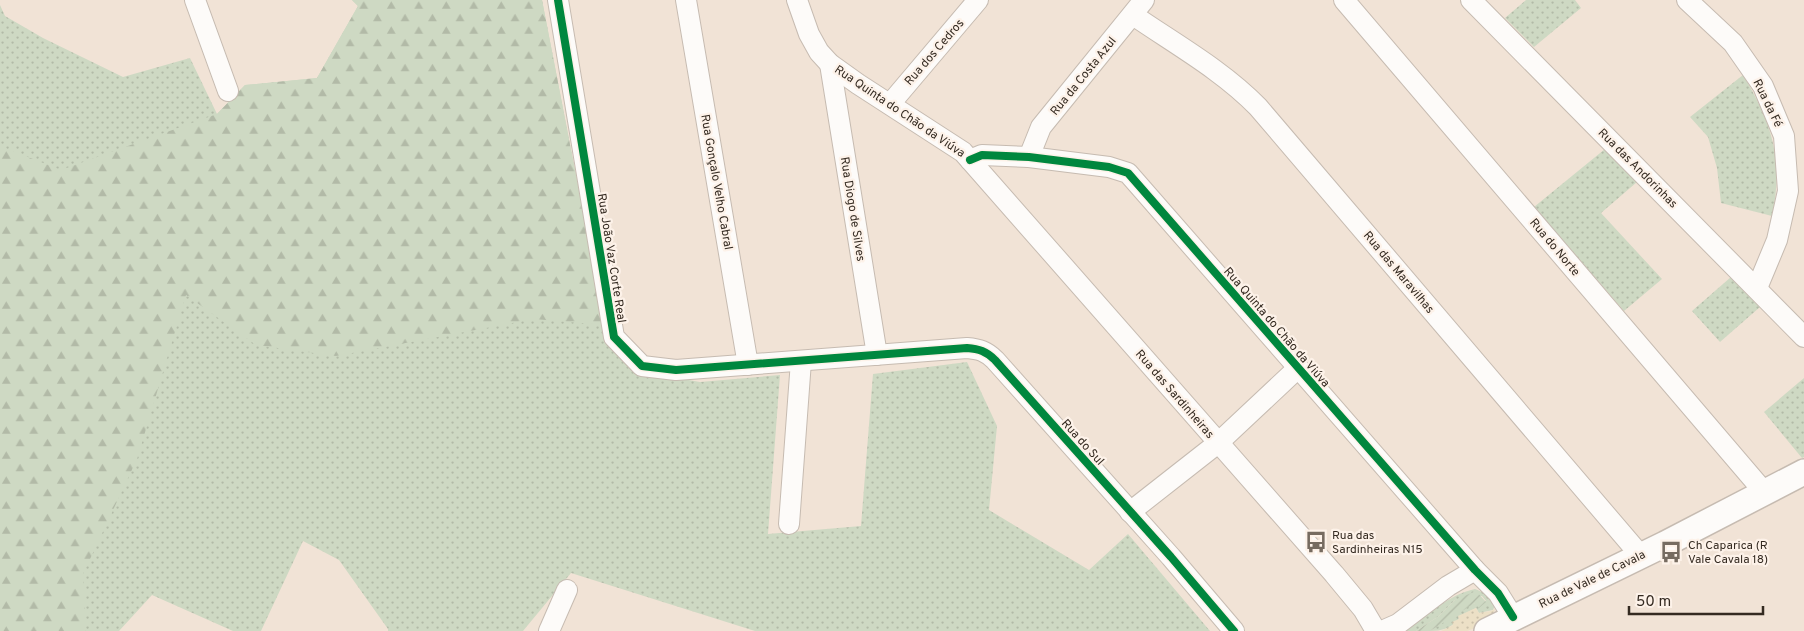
<svg xmlns="http://www.w3.org/2000/svg" width="1804" height="631" viewBox="0 0 1804 631" font-family="Overpass,sans-serif">
  <defs>
    <pattern id="grass-dots" width="8" height="8" patternUnits="userSpaceOnUse" patternTransform="scale(1.25)"><rect width="8" height="8" fill="#ced9c3"/><path d="M2 2h.1M6 6h.1" fill="none" stroke="#b2baa7" stroke-width="1.8" stroke-linecap="round"/></pattern>
    <pattern id="forest-firs" width="22" height="20" patternUnits="userSpaceOnUse" patternTransform="scale(1.25)"><rect width="22" height="20" fill="#ced9c3"/><path d="M5 1l3.5 6h-7zM16 11l3.5 6h-7z" fill="#b2baa7"/></pattern>
    <pattern id="sand-dots" width="8" height="8" patternUnits="userSpaceOnUse" patternTransform="scale(1.25)"><rect width="8" height="8" fill="#ece0c6"/><path d="M2 2h.1M6 6h.1" fill="none" stroke="#cbc0aa" stroke-width="1.8" stroke-linecap="round"/></pattern>
    <pattern id="garden-furrows" width="10" height="10" patternUnits="userSpaceOnUse" patternTransform="scale(1.25)"><rect width="10" height="10" fill="#ced9c3"/><path d="M-1 1l2-2M0 10L10 0M9 11l2-2" fill="none" stroke="#b2baa7"/></pattern>
  </defs>
  <rect width="100%" height="100%" fill="#f1e3d6"/>
  <!-- grass -->
  <g fill="url(#grass-dots)">
    <path d="M352,0H542L605,325L632,370L700,382L780,375L768,534L861,526L873,374L967,362L997,426L989,510L1089,570L1128,534L1210,631H755L571,573L523,631H388V629L339,560L303,541L261,631H233L152,595L119,631H0V5L5,16L43,38L123,77L190,58L217,114L245,85L317,78L358,6Z"/>
    <path d="M1526,0H1575L1581,8L1534,47L1505,18Z"/>
    <path d="M1743,75C1772,123 1784,160 1772,216L1721,203L1717,168L1708,137L1690,117Z"/>
    <path d="M1605,149L1637,182L1601,213L1662,279L1624,311L1534,207Z"/>
    <path d="M1731,277L1760,307L1720,342L1692,311Z"/>
    <path d="M1804,378V457L1802,458L1764,412Z"/>
    <path d="M1475,589C1484,592 1490,597 1495,605L1493,610L1479,613L1476,608L1458,617L1459,619C1451,628 1442,631 1430,631L1466,607L1475,603L1486,601L1482,596L1455,600L1439,616L1416,631H1406C1427,616 1449,594 1475,589Z"/>
  </g>
  <!-- forest -->
  <path fill="url(#forest-firs)" d="M352,0H542L605,325L534,319L336,356L256,345L186,295L137,459L83,574L86,631H0V146L61,170L217,114L245,85L317,78L358,6Z"/>
  <!-- sand -->
  <path fill="url(#sand-dots)" d="M1476,608L1479,613L1491,611L1495,609C1493,618 1476,629 1467,631C1459,631 1449,631 1441,631L1453,625L1452,622L1459,619L1458,616Z"/>
  <!-- garden -->
  <path fill="url(#garden-furrows)" d="M1476,591L1486,602L1479,608L1475,603L1430,631H1416L1439,616L1455,600Z"/>
  <g fill="none" stroke-linecap="round" stroke-linejoin="round">
    <!-- minor casing -->
    <g stroke="#c6bbb1" stroke-width="22">
      <g id="minor">
        <path d="M195,0L228,91"/>
        <path d="M558,0L614,337L642,366L676,370L967,348C979,349 986,351 995,360L1171,557L1234,631"/>
        <path d="M686,0L748,365"/>
        <path d="M797,0L809,34L819,52L830,64L858,84L963,152L1334,574L1363,609L1376,631"/>
        <path d="M1344,0L1765,493"/>
        <path d="M1471,0L1804,337"/>
        <path d="M1687,0L1733,43L1763,86L1784,136L1788,191L1777,240L1757,288"/>
        <path d="M1133,15C1175,44 1222,70 1258,107L1641,556"/>
        <path d="M830,64L877,355"/>
        <path d="M890,104L978,0"/>
        <path d="M1029,157L1041,127L1144,0"/>
        <path d="M970,160L982,155L1029,157L1109,167L1128,173L1475,570L1498,593L1513,617"/>
        <path d="M1130,512L1218,443L1298,368"/>
        <path d="M789,524L801,361"/>
        <path d="M549,631L567,590"/>
        <path d="M1382,631L1398,624L1448,586L1475,570"/>
      </g>
    </g>
    <!-- tertiary casing -->
    <g stroke="#c6bbb1" stroke-width="28">
      <path id="tertiary" d="M1487,631L1665,544L1804,472"/>
    </g>
    <!-- minor -->
    <use href="#minor" stroke="#fdfbf9" stroke-width="20"/>
    <!-- tertiary -->
    <use href="#tertiary" stroke="#fdfbf9" stroke-width="25"/>
    <!-- cycleway casing -->
    <g stroke="#fdf2e9" stroke-width="11">
      <g id="cycleway">
        <path d="M558,0L614,337L642,366L676,370L967,348C979,349 986,351 995,360L1171,557L1234,631"/>
        <path d="M970,160L982,155L1029,157L1109,167L1128,173L1475,570L1498,593L1513,617"/>
      </g>
    </g>
    <!-- cycleway -->
    <use href="#cycleway" stroke="#00873e" stroke-width="8"/>
  </g>
  <!-- icons -->
  <defs>
    <g id="bus-bare" transform="scale(1.725)"><path d="M-5-6H5V4H4V6H2V4H-2V6H-4V4H-5ZM-3.5-4V0h7V-4ZM-3.5 1.2v1.5H-2V1.2ZM2 1.2v1.5H3.5V1.2Z" fill="#766b60" stroke="#fdf2e9" stroke-width="2.5" paint-order="stroke"/></g>
  </defs>
  <g fill-rule="evenodd">
    <use href="#bus-bare" x="1316" y="542"/>
    <use href="#bus-bare" x="1671" y="552"/>
  </g>
  <g text-anchor="middle" stroke-width="4.5" stroke-linejoin="round" paint-order="stroke">
    <!-- street labels -->
    <g font-size="12" fill="#342a21" stroke="#fdf2e9">
      <text transform="translate(934 52) rotate(-49)" y="4">Rua dos Cedros</text>
      <text transform="translate(1083 76) rotate(-51)" y="4">Rua da Costa Azul</text>
      <text transform="translate(1768 103) rotate(64)" y="4">Rua da Fé</text>
      <text transform="translate(900 111) rotate(34)" y="4">Rua Quinta do Chão da Viúva</text>
      <text transform="translate(1638 168) rotate(45)" y="4">Rua das Andorinhas</text>
      <text transform="translate(717 182) rotate(80)" y="4">Rua Gonçalo Velho Cabral</text>
      <text transform="translate(853 209) rotate(81)" y="4">Rua Diogo de Silves</text>
      <text transform="translate(1555 247) rotate(50)" y="4">Rua do Norte</text>
      <text transform="translate(612 258) rotate(81)" y="4">Rua João Vaz Corte Real</text>
      <text transform="translate(1399 272) rotate(50)" y="4">Rua das Maravilhas</text>
      <text transform="translate(1277 327) rotate(49)" y="4">Rua Quinta do Chão da Viúva</text>
      <text transform="translate(1175 394) rotate(49)" y="4">Rua das Sardinheiras</text>
      <text transform="translate(1083 442) rotate(48)" y="4">Rua do Sul</text>
      <text transform="translate(1592 579) rotate(-26)" y="4">Rua de Vale de Cavala</text>
    </g>
    <!-- poi labels -->
    <g font-size="12" fill="#342a21" stroke="#fdf2e9" text-anchor="start">
      <text x="1332" y="539">Rua das<tspan x="1332" dy="14">Sardinheiras N15</tspan></text>
      <text x="1688" y="549">Ch Caparica (R<tspan x="1688" dy="14">Vale Cavala 18)</tspan></text>
    </g>
  </g>
  <!-- scale -->
  <path d="M1629 606v8h134v-8" fill="none" stroke="#342a21" stroke-width="2.5"/>
  <text x="1636" y="606" font-size="15" fill="#342a21" stroke="#fdf2e9" stroke-width="4" paint-order="stroke">50 m</text>
</svg>
